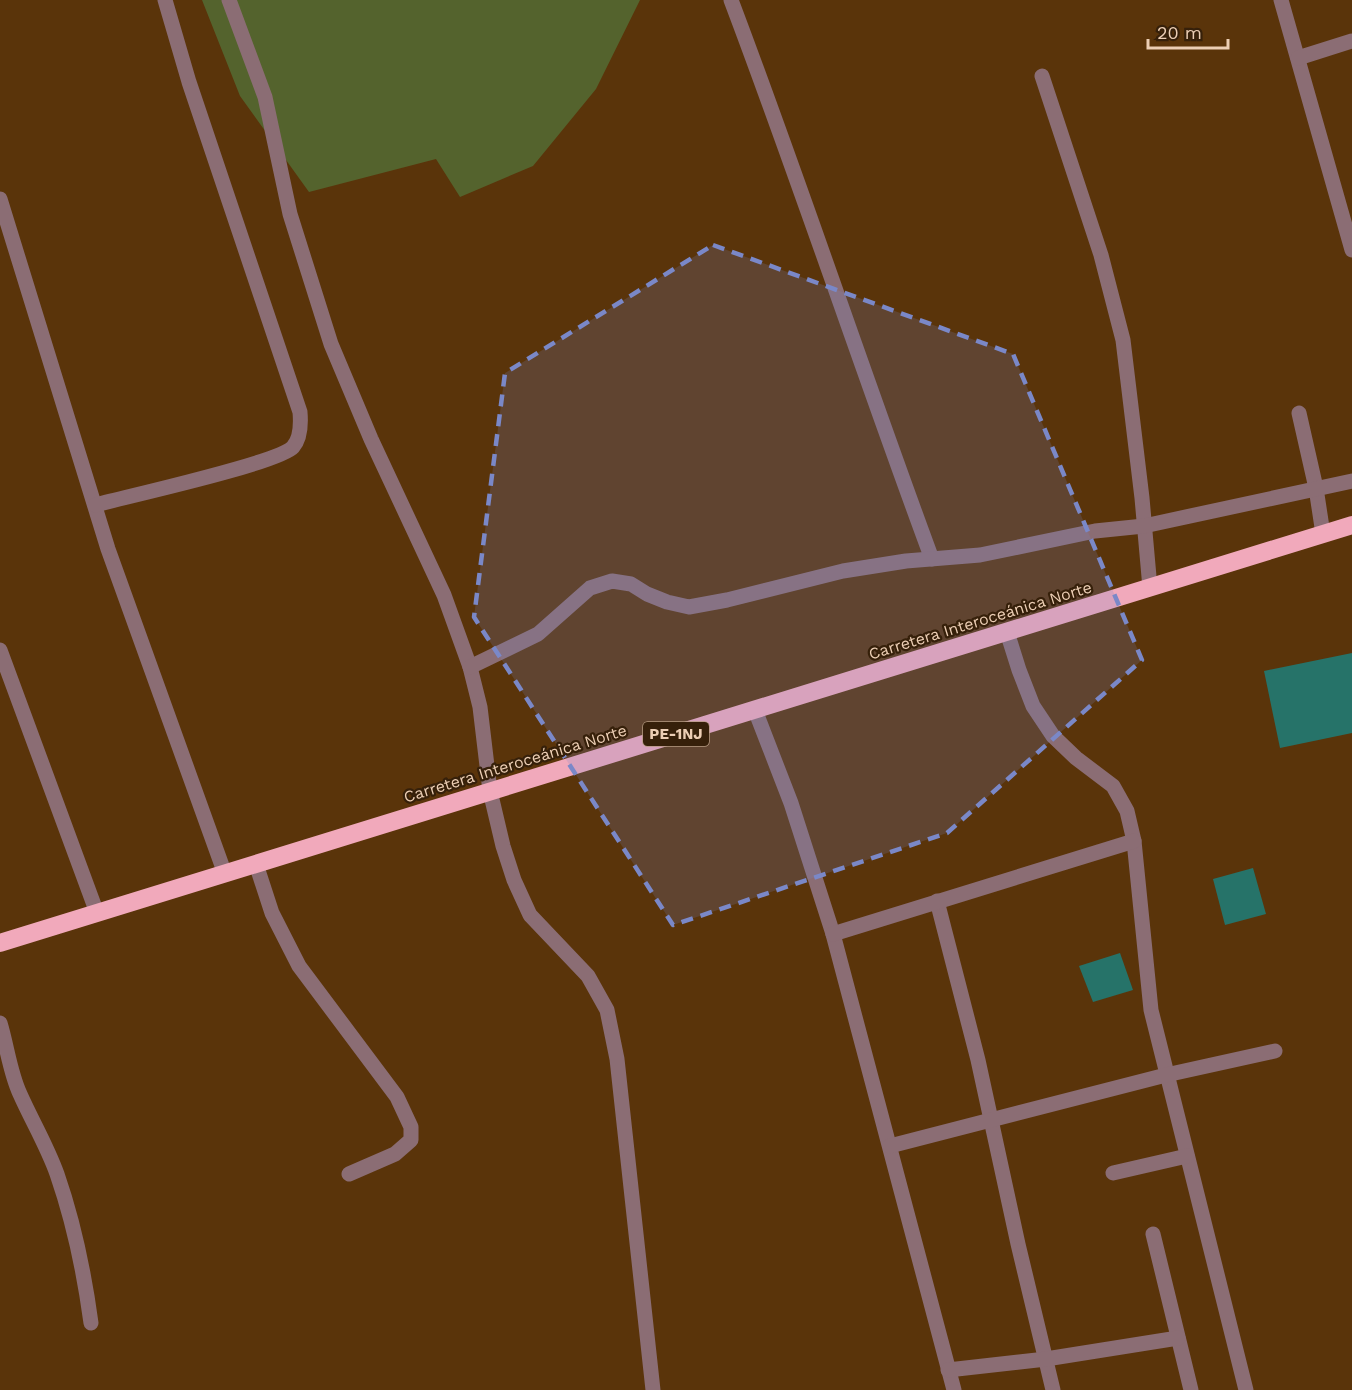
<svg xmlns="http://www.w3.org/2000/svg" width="1352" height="1390" viewBox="0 0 1352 1390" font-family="'Work Sans',sans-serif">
  <rect width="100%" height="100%" fill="#5a340a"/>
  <!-- green -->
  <path fill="#54632d" d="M202,0H640L596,89L533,166L460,197L436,159L309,192L240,96Z"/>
  <!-- building -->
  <g fill="#267369">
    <path d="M1352,653V733L1280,748L1264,671Z"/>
    <path d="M1253,868L1266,914L1225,925L1213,879Z"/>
    <path d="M1120,953L1133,990L1093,1002L1079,966Z"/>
  </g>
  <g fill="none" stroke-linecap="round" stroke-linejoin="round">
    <!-- minor -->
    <g stroke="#8b6d74" stroke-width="15">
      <path d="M229,0L265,97L290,214L331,344L371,439L444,595L470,667L480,707L490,791L503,846L514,880L530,915L588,976L607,1010L617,1059L653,1390"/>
      <path d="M731,0C801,185 863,373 932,559"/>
      <path d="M1281,0L1352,250"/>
      <path d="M1298,58L1352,41"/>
      <path d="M1042,76L1101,255L1123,340L1142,498L1150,588"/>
      <path d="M0,199L108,549L225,874"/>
      <path d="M1299,413L1316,488L1323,534"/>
      <path d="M95,505C125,497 279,463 293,447C301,438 301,424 300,412L189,82L165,0"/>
      <path d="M1007,632L1019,670L1033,706L1053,736L1076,758L1113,786L1127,811L1134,841L1151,1010L1246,1390"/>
      <path d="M0,650L97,913"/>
      <path d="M470,667L538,634L590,588L612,581L631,584L647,594L667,602L689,607L727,600L843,571L906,561L980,555L1095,531L1144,526L1352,481"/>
      <path d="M755,710L791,803L833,934L954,1390"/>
      <path d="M256,864L272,913L299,966L397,1097L411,1127V1140L395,1154L349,1174"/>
      <path d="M937,901L978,1060L1018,1244L1053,1390"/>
      <path d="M833,934L1134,841"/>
      <path d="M0,1023C7,1046 10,1073 20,1094C32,1121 47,1146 57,1174C74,1223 84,1271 91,1323"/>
      <path d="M890,1146L1166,1075L1275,1051"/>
      <path d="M1113,1173L1187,1156"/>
      <path d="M1153,1234L1191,1390"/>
      <path d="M948,1370L1046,1359L1178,1338"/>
    </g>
    <!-- highway -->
    <path stroke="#f1a9bb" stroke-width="18" d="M0,943L1352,525"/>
  </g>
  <!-- marked area -->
  <path fill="#7a88c8" fill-opacity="0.2" stroke="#7a88c8" stroke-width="4.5" stroke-dasharray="12 8" stroke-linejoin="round" d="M713,245L1013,354L1142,660L947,833L673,925L474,617L505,373Z"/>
  <g text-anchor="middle" stroke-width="4.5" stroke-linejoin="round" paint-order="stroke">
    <!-- shield labels -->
    <rect fill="#36200a" stroke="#b59a81" stroke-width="1.5" x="643" y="722" width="66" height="24" rx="4.5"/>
    <g font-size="15" font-weight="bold" fill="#ecceb4">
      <text x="676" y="739">PE-1NJ</text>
    </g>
    <!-- street labels -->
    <g font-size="16" fill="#ecceb4" stroke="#36200a">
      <text transform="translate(980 620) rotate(-17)" y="6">Carretera Interoceánica Norte</text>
      <text transform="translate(515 763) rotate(-17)" y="6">Carretera Interoceánica Norte</text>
    </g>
  </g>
  <!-- scale -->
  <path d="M1148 39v9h80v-9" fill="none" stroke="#ecceb4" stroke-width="3"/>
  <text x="1157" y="39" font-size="18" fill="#ecceb4" stroke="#36200a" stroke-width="4.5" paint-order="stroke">20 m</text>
</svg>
